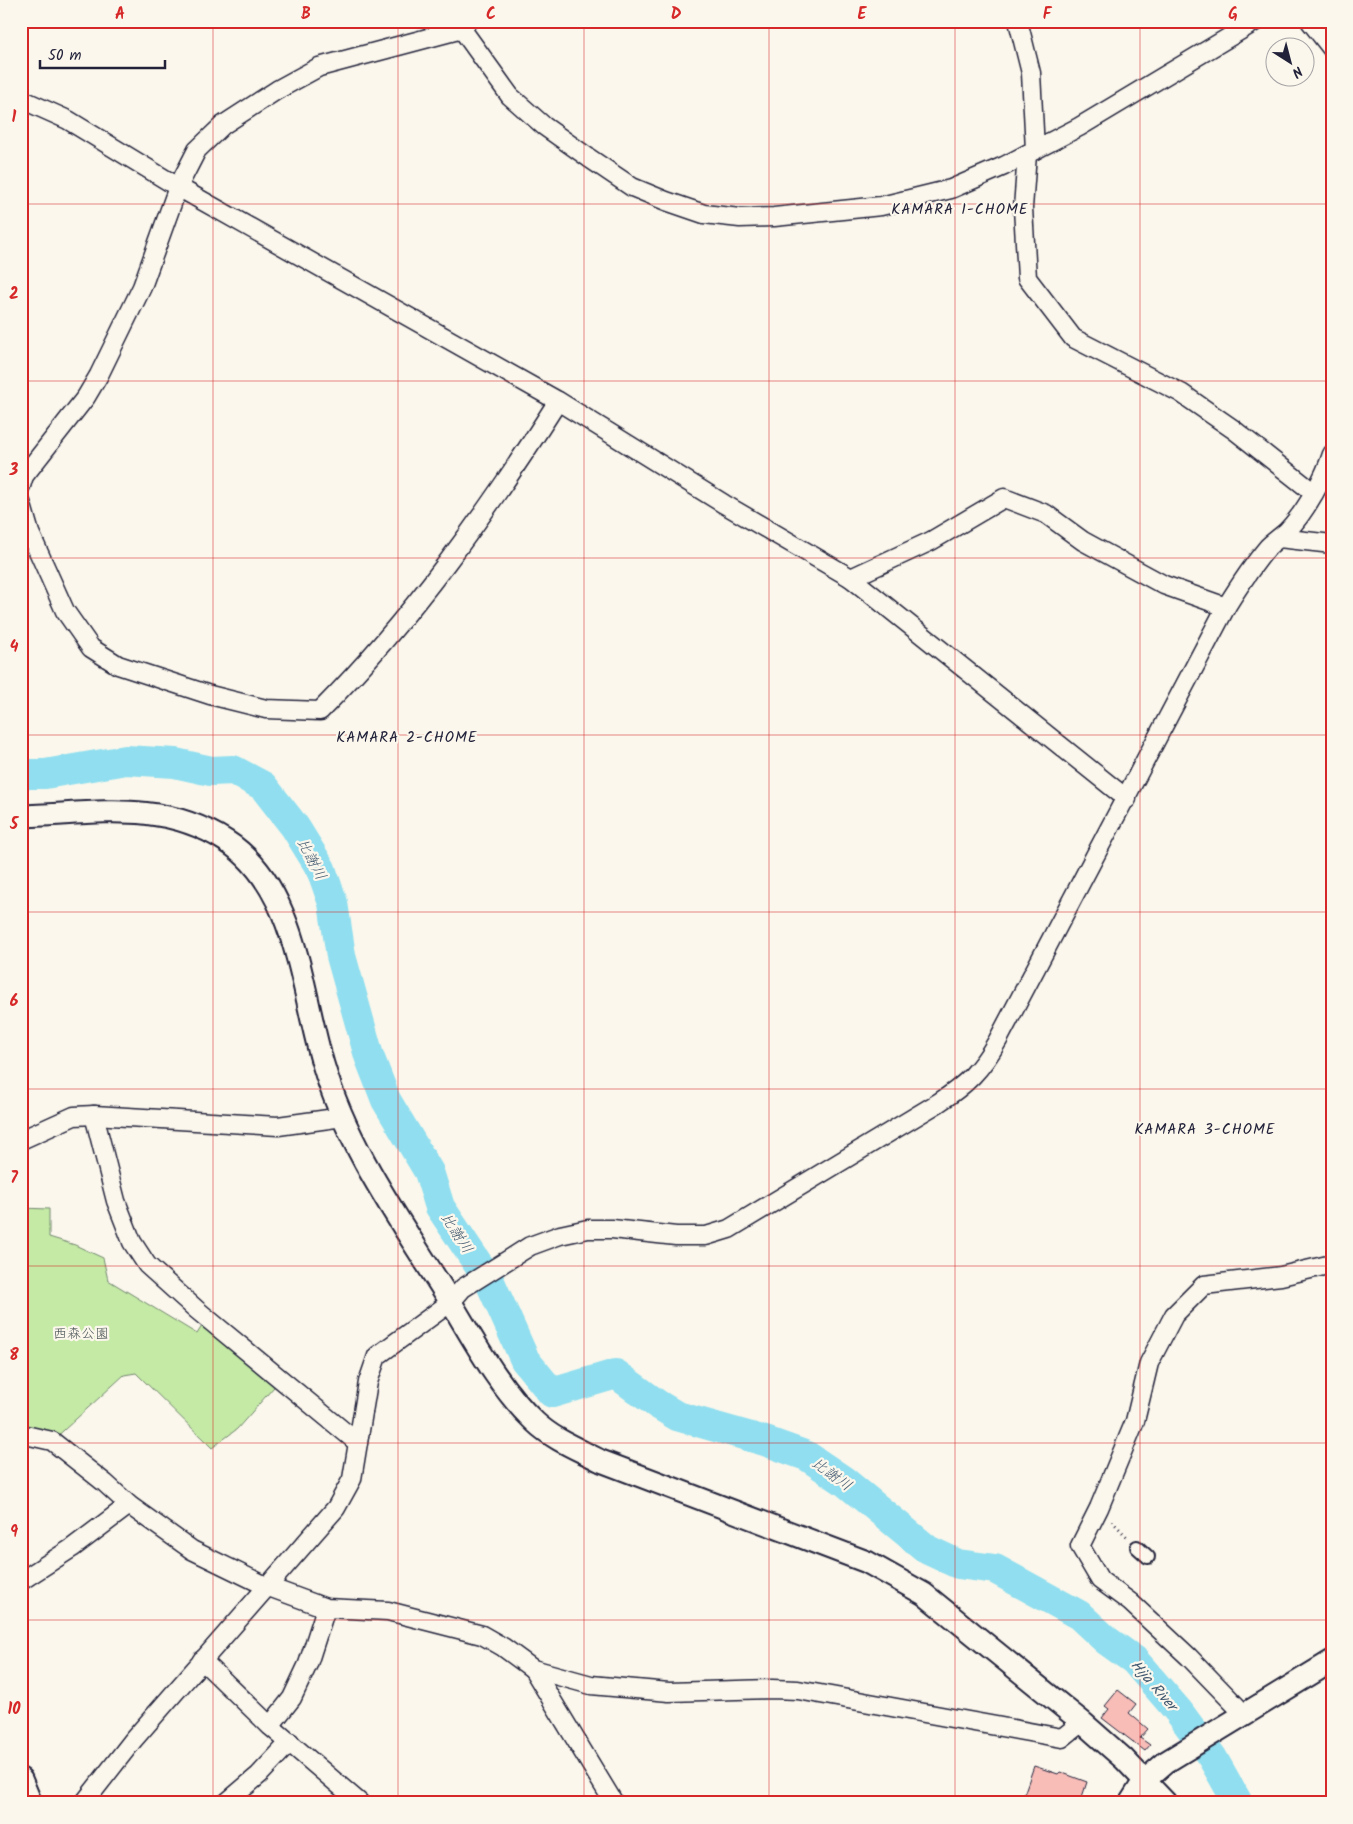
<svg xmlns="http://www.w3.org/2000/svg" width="1353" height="1824" viewBox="0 0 1353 1824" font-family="Kalam,'Klee One',sans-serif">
  <rect width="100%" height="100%" fill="#fbf7ec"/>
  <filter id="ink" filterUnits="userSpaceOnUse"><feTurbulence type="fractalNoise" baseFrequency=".02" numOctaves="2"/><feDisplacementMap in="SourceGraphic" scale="10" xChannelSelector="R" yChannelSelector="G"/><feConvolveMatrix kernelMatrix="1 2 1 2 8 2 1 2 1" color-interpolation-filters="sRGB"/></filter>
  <g filter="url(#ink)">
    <!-- green -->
    <path fill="#c4eaa5" stroke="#738670" d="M21,1208L49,1209V1237L75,1245L103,1258L108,1280L197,1334L207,1318L281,1379L237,1429L212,1448L136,1373L124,1375L52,1441L21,1434Z"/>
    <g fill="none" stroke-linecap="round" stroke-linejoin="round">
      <!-- river -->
      <path stroke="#90deef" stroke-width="30" d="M21,774H45L126,760L175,763L211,771L233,770L263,786L295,827L321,869L333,903L341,956L369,1056L386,1100L429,1172L440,1207L490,1282L525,1360L552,1393L616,1374L657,1404L677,1416L765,1441L807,1456L844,1481L928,1550L958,1564L995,1569L1079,1615L1106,1640L1134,1660L1179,1712L1212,1757L1238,1803"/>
    </g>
    <!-- building -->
    <g fill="#f9bdb8" stroke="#22223b">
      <path d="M1118,1690L1136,1704L1129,1713L1148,1729L1140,1738L1150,1745L1145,1751L1102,1718L1109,1709L1105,1706Z"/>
      <path d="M1034,1766L1058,1774L1060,1772L1087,1782L1080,1803H1021Z"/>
    </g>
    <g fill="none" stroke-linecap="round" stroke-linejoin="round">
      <!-- pedestrian casing -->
      <g stroke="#22223b" stroke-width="16">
        <path id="pedestrian" d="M1137,1547L1148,1557"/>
      </g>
      <!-- minor casing -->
      <g stroke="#22223b" stroke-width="21">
        <g id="minor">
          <path d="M456,21L510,96L544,126L589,158L632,187L666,201L704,214L740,218L774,217L881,206L951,189L1004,166L1079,127L1256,21"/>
          <path d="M1018,21L1031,73L1035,150"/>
          <path d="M1310,21L1332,49"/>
          <path d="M21,99L68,120L178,187L558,401L724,504L851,578L1127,799"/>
          <path d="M1027,154L1023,208L1027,278L1073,338L1181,393L1233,429L1314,493"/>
          <path d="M21,486L24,476L86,397L99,375L142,287L178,187L197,150L223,125L277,90L319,67L462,29L467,22"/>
          <path d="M21,502L30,533L65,611L91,648L118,665L210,695L266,709L320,711C412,618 488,511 558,401"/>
          <path d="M1279,538L1332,544"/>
          <path d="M851,578L931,541L1004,498L1046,514L1083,541L1164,585L1226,607"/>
          <path d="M94,1115L116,1201L132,1242L147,1265L197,1310L358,1443"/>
          <path d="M21,1140L74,1116L94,1115L278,1126L343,1117"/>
          <path d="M21,1434L52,1441L105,1483L129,1505L192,1550L266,1586L326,1608L388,1611L482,1635L503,1647L533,1669L591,1685L669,1692L772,1689L798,1690L1062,1738L1082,1722"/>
          <path d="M21,1581L72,1548L129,1505"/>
          <path d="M202,1660L270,1726L360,1803"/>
          <path d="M533,1669L614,1803"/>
          <path d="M1244,1714L1189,1657L1130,1602L1100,1580L1080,1546L1099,1508L1135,1421L1149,1363L1174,1315L1204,1285L1281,1276L1332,1264"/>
          <path d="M270,1726L292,1698L308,1664L326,1608"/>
          <path d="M84,1803L134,1739L336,1508L352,1479L368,1382L377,1356L451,1302L463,1288L530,1246L560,1235L588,1229H612L676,1236H706L729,1229L938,1103C967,1084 981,1070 998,1040L1226,607C1239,586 1252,566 1268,547C1274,541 1282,536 1288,530C1305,512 1325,477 1332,454"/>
          <path d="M226,1803L259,1775L290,1742"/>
        </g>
      </g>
      <!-- tertiary casing -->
      <g stroke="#22223b" stroke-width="25">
        <g id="tertiary">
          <path d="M21,816C94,814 161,799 226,841C297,886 301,991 323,1064C348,1149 401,1222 447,1296C474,1340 498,1387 535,1422C554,1440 578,1449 601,1461L867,1562L924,1594L1082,1722L1124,1759L1166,1803"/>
          <path d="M21,1779L31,1803"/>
          <path d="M1130,1803L1144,1781L1166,1762L1332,1661"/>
        </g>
      </g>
      <!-- path -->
      <path stroke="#22223b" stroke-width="3" stroke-dasharray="1 4" stroke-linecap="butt" d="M1112,1521L1128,1538"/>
      <!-- pedestrian -->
      <use href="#pedestrian" stroke="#fbf7ec" stroke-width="12"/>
      <!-- minor -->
      <use href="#minor" stroke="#fbf7ec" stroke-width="18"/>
      <!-- tertiary -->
      <use href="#tertiary" stroke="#fbf7ec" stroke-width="21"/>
    </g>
  </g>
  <!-- grid -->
  <path fill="none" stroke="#d62828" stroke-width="1" stroke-opacity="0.55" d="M213,21V1803M398,21V1803M584,21V1803M769,21V1803M955,21V1803M1140,21V1803M21,204H1332M21,381H1332M21,558H1332M21,735H1332M21,912H1332M21,1089H1332M21,1266H1332M21,1443H1332M21,1620H1332"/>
  <g text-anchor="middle" stroke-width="4.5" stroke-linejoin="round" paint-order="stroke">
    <!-- park labels -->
    <g font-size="14" fill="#4a5456" stroke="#fbf7ec">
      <text x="81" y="1338">西森公園</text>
    </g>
    <!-- neighbourhood labels -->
    <g font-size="15" letter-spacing="1" fill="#22223b" stroke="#fbf7ec">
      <text x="960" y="214">KAMARA 1-CHOME</text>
      <text x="407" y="742">KAMARA 2-CHOME</text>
      <text x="1205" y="1134">KAMARA 3-CHOME</text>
    </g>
    <!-- water labels -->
    <g font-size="15" font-style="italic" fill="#435a71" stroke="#fbf7ec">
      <text transform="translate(312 859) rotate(62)" y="5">比謝川</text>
      <text transform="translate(457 1233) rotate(57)" y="5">比謝川</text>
      <text transform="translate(832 1474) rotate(36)" y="5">比謝川</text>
      <text transform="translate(1154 1685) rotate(49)" y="5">Hija River</text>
    </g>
  </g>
  <!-- margin -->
  <rect width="1353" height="1824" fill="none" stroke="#fbf7ec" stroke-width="55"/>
  <!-- north arrow -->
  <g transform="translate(1290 62) rotate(144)"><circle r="24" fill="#fbf7ec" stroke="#a4a2a5"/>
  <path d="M0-4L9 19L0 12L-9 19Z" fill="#22223b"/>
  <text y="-8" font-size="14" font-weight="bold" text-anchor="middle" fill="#22223b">N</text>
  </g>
  <!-- scale -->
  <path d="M40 60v8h125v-8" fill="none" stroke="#22223b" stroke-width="2.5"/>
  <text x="48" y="60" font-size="15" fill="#22223b" stroke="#fbf7ec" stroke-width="4" paint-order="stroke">50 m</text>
  <rect x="28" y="28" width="1298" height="1768" fill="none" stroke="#d62828" stroke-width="2"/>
  <g font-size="16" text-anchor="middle" font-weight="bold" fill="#d62828">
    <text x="120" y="19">A</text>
    <text x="306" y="19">B</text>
    <text x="491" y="19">C</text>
    <text x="676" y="19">D</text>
    <text x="862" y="19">E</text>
    <text x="1047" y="19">F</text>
    <text x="1233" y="19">G</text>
    <text x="14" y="122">1</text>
    <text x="14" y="299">2</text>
    <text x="14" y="475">3</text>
    <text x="14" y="652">4</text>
    <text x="14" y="829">5</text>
    <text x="14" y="1006">6</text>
    <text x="14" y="1183">7</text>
    <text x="14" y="1360">8</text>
    <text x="14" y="1537">9</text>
    <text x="14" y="1714">10</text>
  </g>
</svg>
